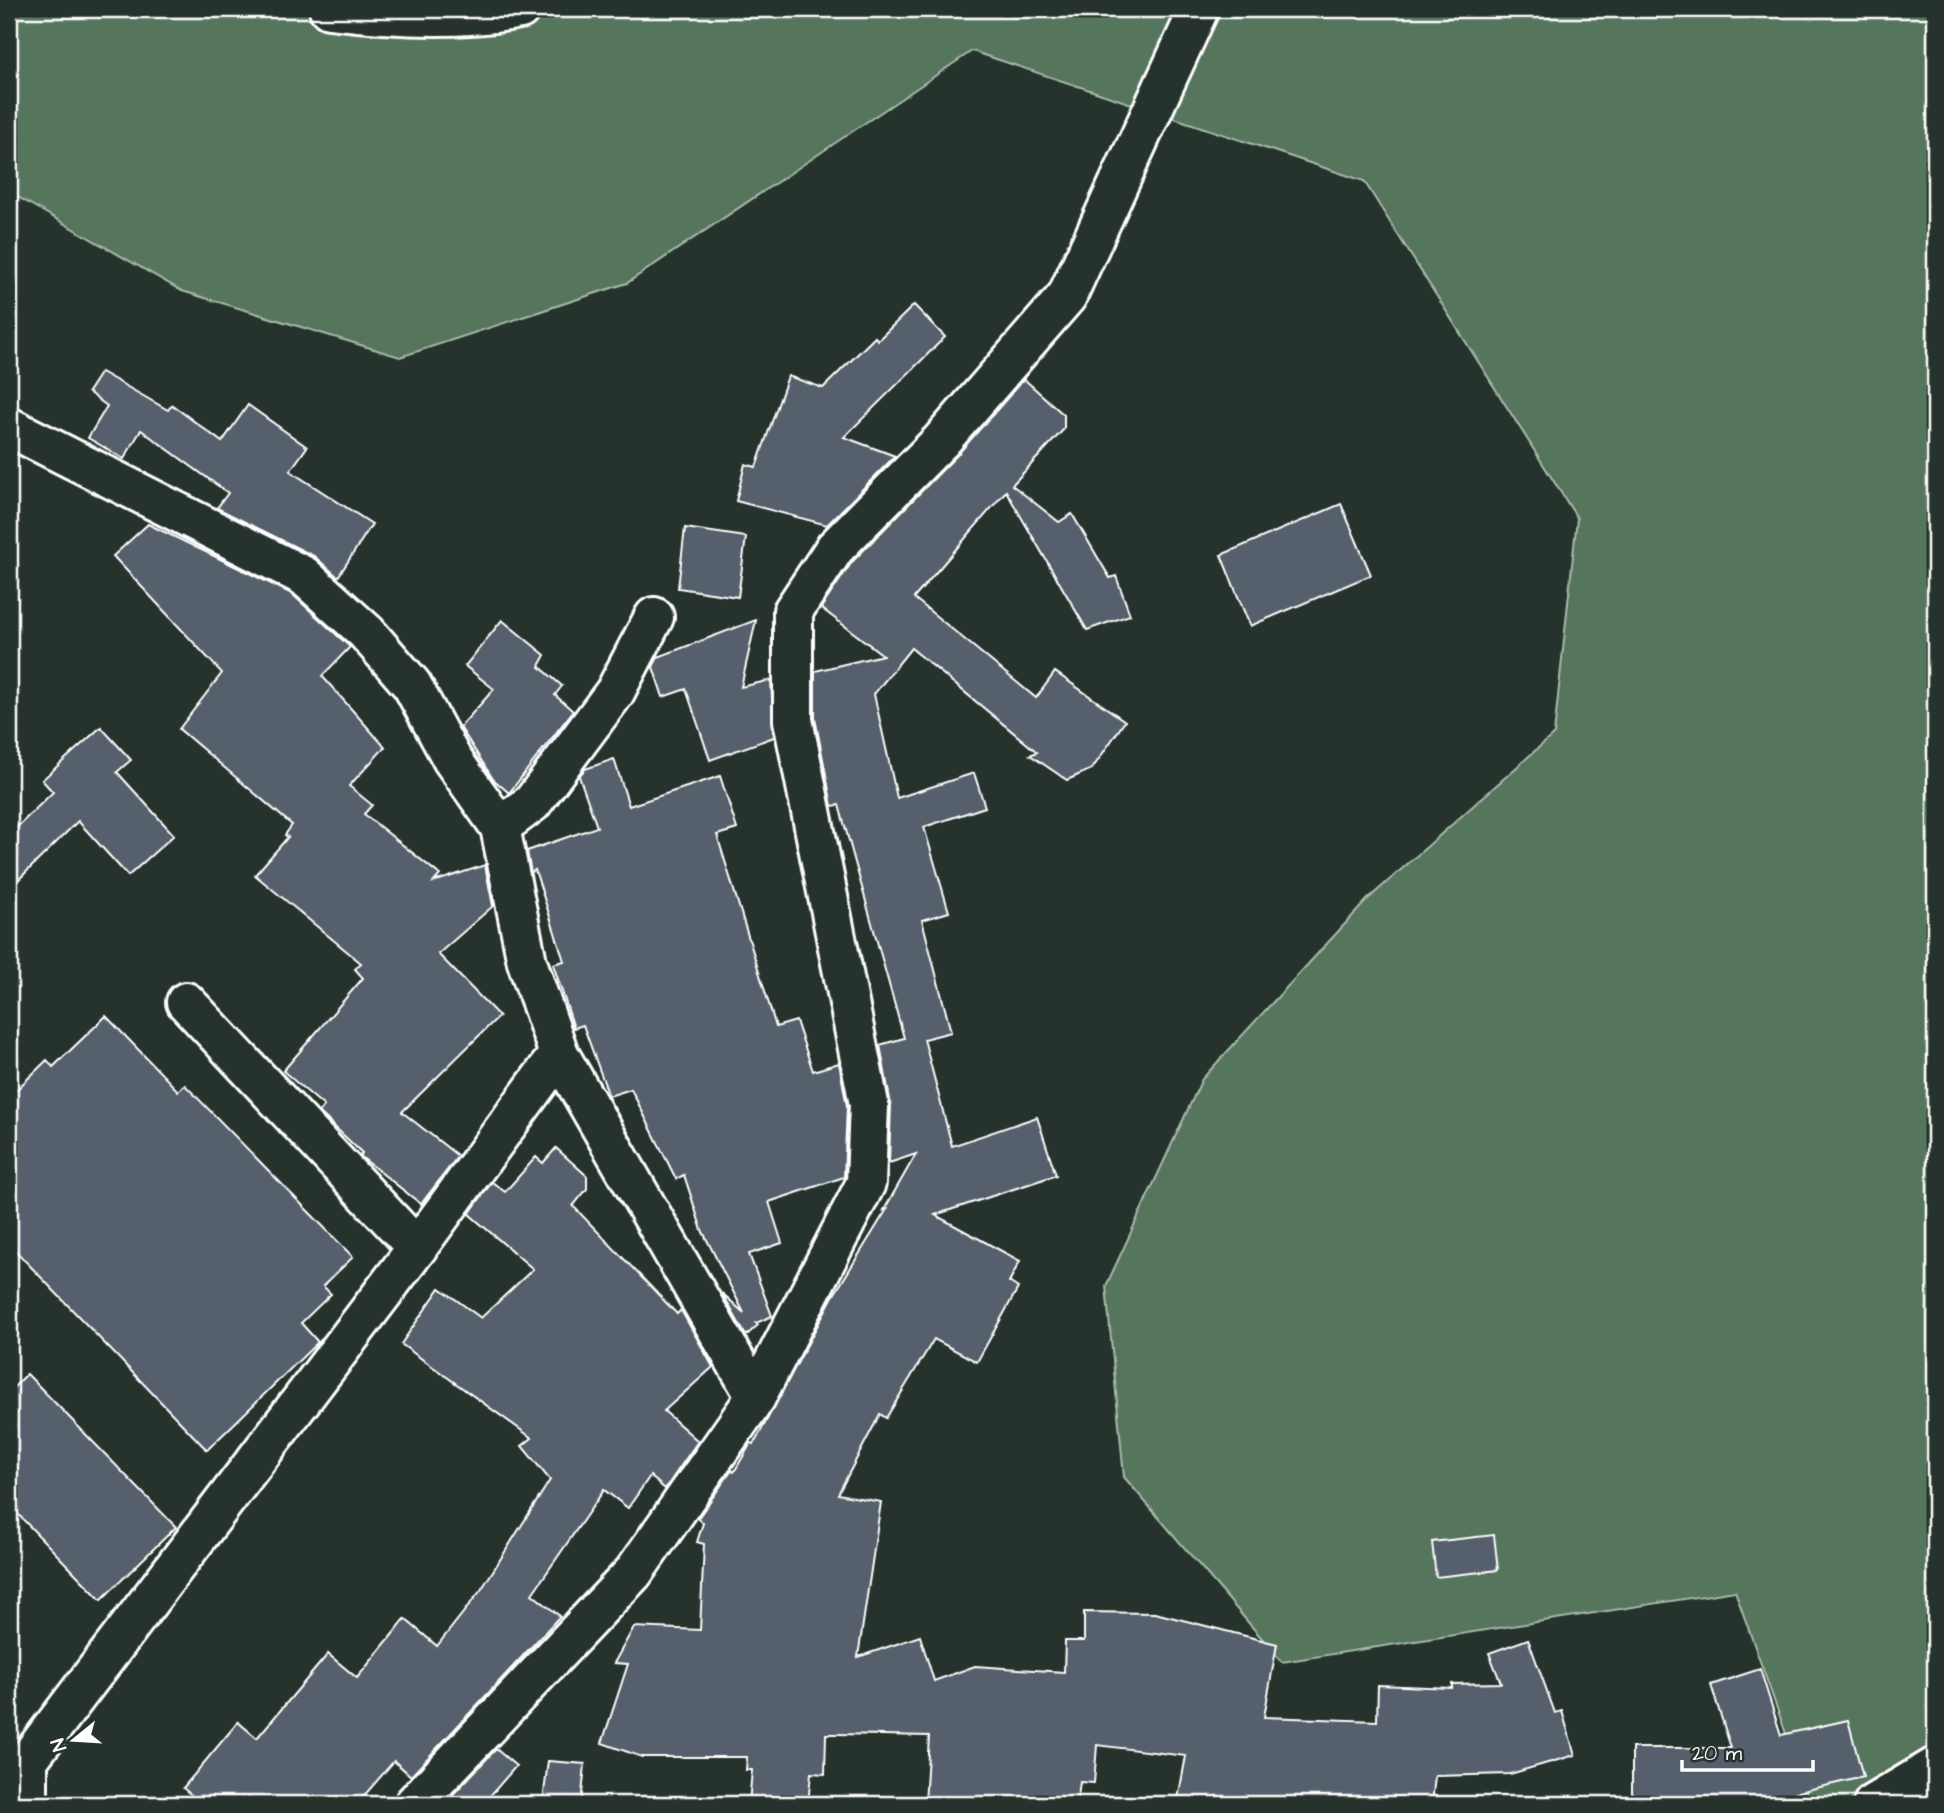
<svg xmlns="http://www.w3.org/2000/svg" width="1944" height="1813" viewBox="0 0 1944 1813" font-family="'Architects Daughter',sans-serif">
  <rect width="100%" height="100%" fill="#26332d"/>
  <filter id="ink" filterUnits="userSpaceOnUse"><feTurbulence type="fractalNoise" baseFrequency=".0143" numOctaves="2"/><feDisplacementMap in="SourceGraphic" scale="14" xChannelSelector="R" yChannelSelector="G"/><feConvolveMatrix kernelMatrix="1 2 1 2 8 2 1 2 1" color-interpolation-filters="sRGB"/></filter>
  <g filter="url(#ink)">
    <!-- green -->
    <path fill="#56755d" stroke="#aabaae" stroke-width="2" d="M9,9H1935V1804H1811L1735,1591L1282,1662L1124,1477L1106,1286L1202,1079L1368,899L1554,734L1577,518L1364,181L972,51L627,283L400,357L182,291L9,192Z"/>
    <!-- building -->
    <g fill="#565e6c" stroke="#fff" stroke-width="2">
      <path d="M914,305L945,337L844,437L895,456L827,525L736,501L745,464L756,467L788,376L823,388L875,337L878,340Z"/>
      <path d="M101,372L168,410L172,405L222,442L248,405L307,447L290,471L372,524L338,577L314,556L217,508L228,493L141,430L124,459L88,438L107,406L88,392Z"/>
      <path d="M1024,379L1064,415V429L1012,485L1059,522L1072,514L1110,578L1116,576L1130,615L1087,630L1006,491L914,598L1036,698L1055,672L1125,721L1092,769L1067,780L1030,755L1037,752L911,648L874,694L897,798L974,773L985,807L924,827L949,912L922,920L951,1032L924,1039L952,1146L1037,1117L1056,1175L935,1215L1020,1261L1009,1282L1018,1288L977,1362L934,1339L886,1418L880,1414L838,1494L881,1502L858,1657L920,1636L934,1681L975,1666L1064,1672L1065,1641H1084V1612L1155,1613L1277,1644L1264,1717L1377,1721L1378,1685L1452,1688V1684L1501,1683L1489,1653L1528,1639L1555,1713L1562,1711L1575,1755L1510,1774L1435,1776L1432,1804H1177L1186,1756L1097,1745L1094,1783L1080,1782L1077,1804H925L929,1736L836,1734H826L825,1774L811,1773L808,1804H749L752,1770H746L747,1757H642L602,1743L628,1664L614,1663L634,1627L700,1630L704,1544L697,1542L703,1523L698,1518L732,1470L734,1472L751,1443L754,1444L832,1298L887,1209L884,1210L916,1154L889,1163L891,1105L880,1045L904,1038L839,805L832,806L815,718V671L883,655L821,608L852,562L957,455Z"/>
      <path d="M1341,504L1371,575L1250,626L1221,555Z"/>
      <path d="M148,524L292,594L350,647L322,676L385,747L349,786L372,805L364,814L440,875L434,882L485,865L493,906L438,954L499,1016L402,1112L458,1156L421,1204L365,1160L360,1156L362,1153L319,1112L324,1106L283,1071L363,978L355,969L361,963L255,875L288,837L285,835L292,825L179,729L222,673L113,556Z"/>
      <path d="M685,528L746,537L738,597L678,588Z"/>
      <path d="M502,620L545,655L539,666L562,686L555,695L573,711L509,793L493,779L460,727L494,689L465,666Z"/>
      <path d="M756,620L741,687L771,680L774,737L710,760L686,689L663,697L653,667L658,657Z"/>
      <path d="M101,727L131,760L117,772L174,835L128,876L78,821L9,889V835L53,792L42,780Z"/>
      <path d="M614,759L629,806L720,776L737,829L717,835L776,1027L796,1021L813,1071L839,1063L847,1106L844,1177L769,1202L782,1243L749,1254L772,1316L756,1323L758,1325L746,1336L722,1293L744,1313L702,1230L684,1175L676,1179L631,1089L609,1096L583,1025L574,1028L553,964L564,961L535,870L531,873L527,851L597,827L579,776L585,769Z"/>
      <path d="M106,1016L178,1091L185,1085L353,1257L323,1286L331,1294L301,1323L318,1342L207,1450L9,1244V1097L47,1060L53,1067Z"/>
      <path d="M556,1148L587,1176V1189L573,1206L677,1314L681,1310L713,1367L664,1411L698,1441L665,1489L650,1476L628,1508L604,1490L532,1594L560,1616L411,1776L394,1761L357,1804H202L183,1788L238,1722L257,1738L328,1654L357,1678L405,1619L437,1646L481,1590L550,1480L522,1446L532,1438L401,1344L440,1288L481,1318L533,1269L469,1214L492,1182L505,1192L536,1157L543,1163Z"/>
      <path d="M27,1374L176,1527L101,1600L9,1505V1392Z"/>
      <path d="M1494,1535L1498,1570L1436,1577L1432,1542Z"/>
      <path d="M1760,1669L1781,1735L1848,1720L1863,1777L1748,1804H1632V1748H1731L1711,1685Z"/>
      <path d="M496,1749L516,1766L483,1804H444Z"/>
      <path d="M548,1761L585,1764L581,1804L543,1801Z"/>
    </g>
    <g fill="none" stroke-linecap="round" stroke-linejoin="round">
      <!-- street casing -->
      <g stroke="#fff" stroke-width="44">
        <g id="street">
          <path d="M9,427L304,576L366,632L412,685L452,759L500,827L527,962L559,1054L756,1397"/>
          <path d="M500,827L532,803L615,692L654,617"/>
          <path d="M186,1002L417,1248"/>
          <path d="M28,1804V1760L417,1248L559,1054"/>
          <path d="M414,1804L633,1573L756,1397L866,1183L869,1104L793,720V611L835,548L941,441L1067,296L1199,9"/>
          <path d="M1873,1804L1935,1767"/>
        </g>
      </g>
      <!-- secondary casing -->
      <g stroke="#fff" stroke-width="44">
        <path id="secondary" d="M329,9C387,16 462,20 520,9"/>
      </g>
      <!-- street -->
      <use href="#street" stroke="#26332d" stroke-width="38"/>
      <!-- secondary -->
      <use href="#secondary" stroke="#26332d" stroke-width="38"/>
    </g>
  </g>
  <!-- margin -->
  <rect width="1944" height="1813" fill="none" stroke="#26332d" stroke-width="35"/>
  <rect x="18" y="18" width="1909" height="1778" fill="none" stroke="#fff" stroke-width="2.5" filter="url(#ink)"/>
  <!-- north arrow -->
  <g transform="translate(74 1740) rotate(252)" stroke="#26332d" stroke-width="5" paint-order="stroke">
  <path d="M0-5L12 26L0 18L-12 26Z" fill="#ffffff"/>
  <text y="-10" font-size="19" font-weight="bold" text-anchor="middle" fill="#ffffff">N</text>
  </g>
  <!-- scale -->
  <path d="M1682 1760v10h131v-10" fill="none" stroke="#ffffff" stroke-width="3.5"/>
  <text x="1692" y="1760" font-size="21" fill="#ffffff" stroke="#26332d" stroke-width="5" paint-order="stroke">20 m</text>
</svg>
